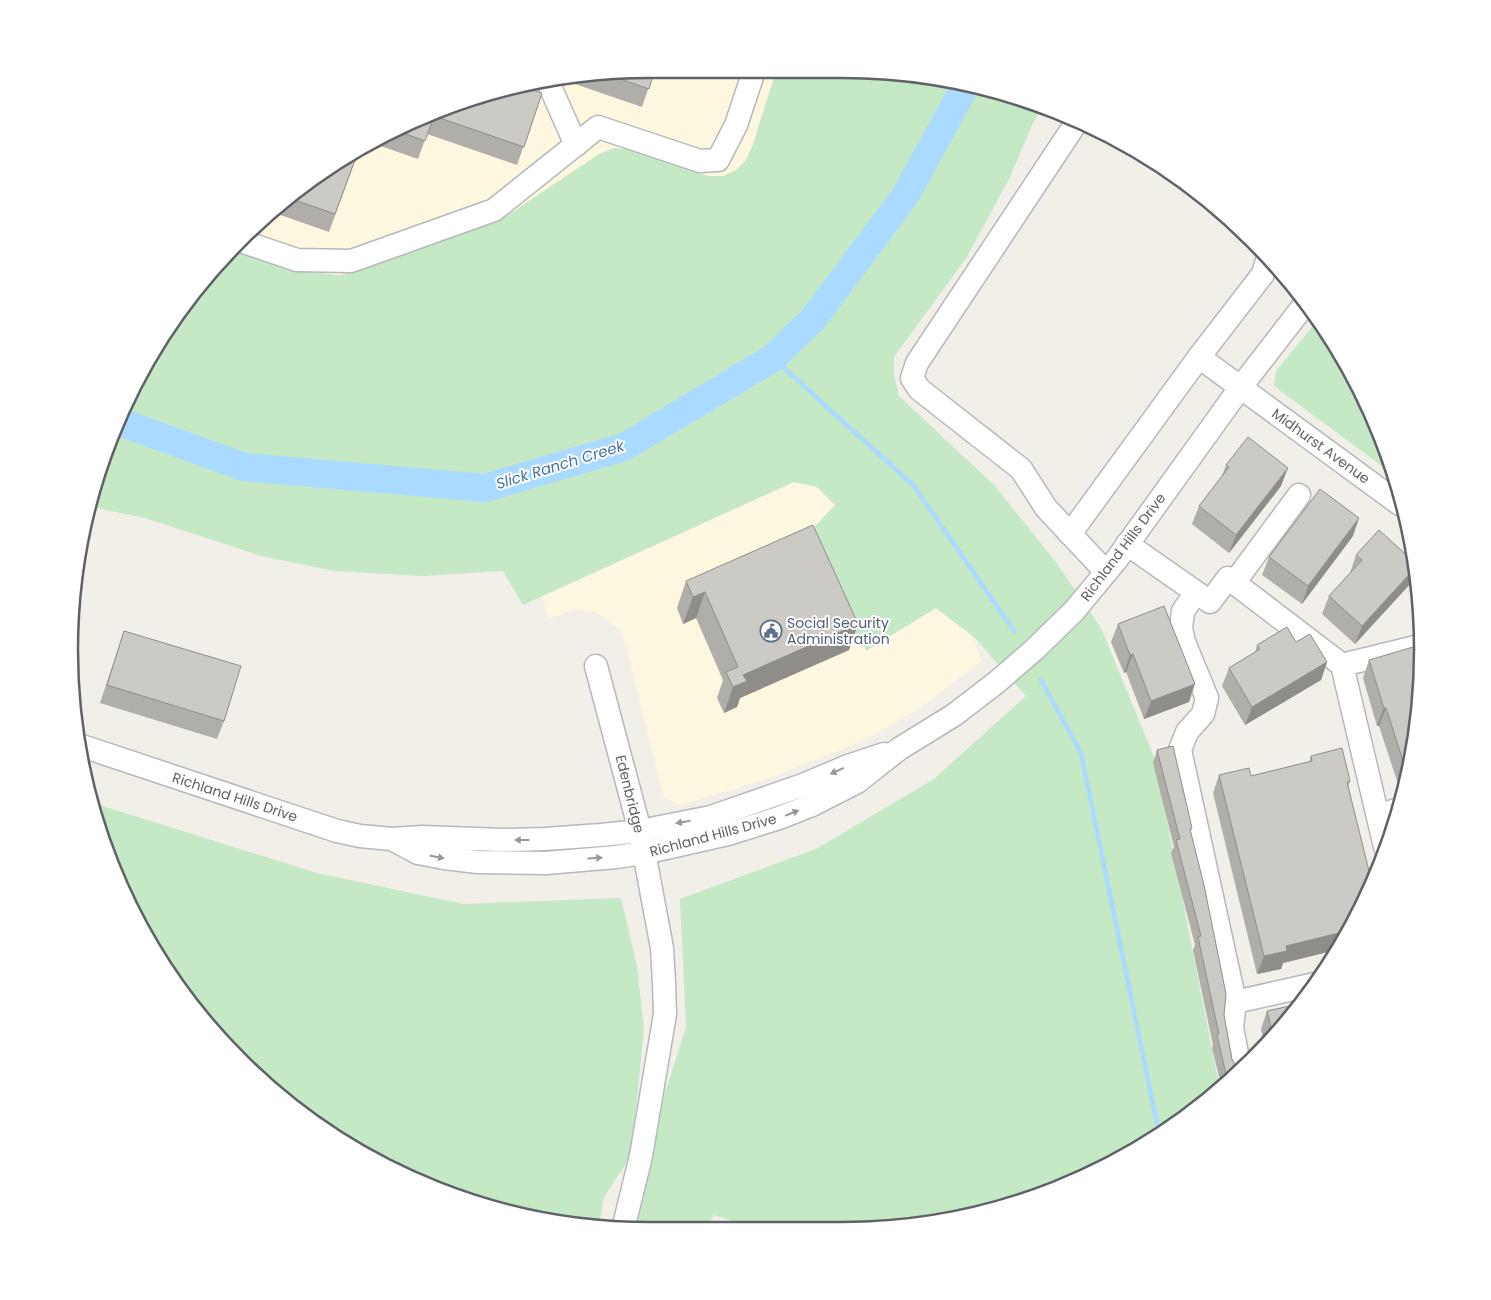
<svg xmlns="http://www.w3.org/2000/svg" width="1491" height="1300" viewBox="0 0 1491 1300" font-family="Poppins,sans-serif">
  <rect width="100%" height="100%" fill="#f1efe8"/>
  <!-- commercial -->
  <g fill="#fef7e0">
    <path d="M650,69L793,71L737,178L340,288L189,296L267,213L393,129L500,88Z"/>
    <path d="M794,461L966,623L982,661L920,708L859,743L769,778L681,805L664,798L631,665L621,630L596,612L574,609L549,619L536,577Z"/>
  </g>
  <!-- green -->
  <g fill="#c5e8c5">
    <path d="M776,71L917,74L1028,100L1044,106L1033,123L1009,179L967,257L894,357V374L899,396L994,485L1055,561L1101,628L1155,759L1220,1090L1131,1154L1028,1200L879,1230L764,1231L714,1215L703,1231H664L635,1221L664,1096L686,1027L680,899L816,849L934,779L1026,696L975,638L936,608L866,651L860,634L849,635L805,537L835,505L817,487L794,482L523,605L503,571L422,576L335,571L261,556L145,518L92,507L113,427L189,296L234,248L298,271L340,275L365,269L505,217L599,154L614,148L627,149L708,176H723L736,170L746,160L753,144Z"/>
    <path d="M1317,321L1345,360L1391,463L1394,475L1274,386L1276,371Z"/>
    <path d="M93,803L317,873L463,904L621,898L637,966L644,1029L631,1156L604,1197L599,1226L536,1220L428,1187L327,1133L213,1033L147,941L100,837Z"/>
  </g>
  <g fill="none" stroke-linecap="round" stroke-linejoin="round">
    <!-- stream -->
    <g stroke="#aadaff" stroke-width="4.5">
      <path d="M773,358L914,486L1014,631"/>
      <path d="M1041,680L1081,753L1159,1134"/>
    </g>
    <!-- river -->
    <path stroke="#aadaff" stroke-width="28" d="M117,421L244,467L485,488L624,447L773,358L814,318L905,196L966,85"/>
    <!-- minor casing -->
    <g stroke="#b5b8bc" stroke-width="25">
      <g id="minor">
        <path d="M548,82L576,145"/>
        <path d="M1078,120L917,363L912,378L919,389L1021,469L1046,508L1106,572"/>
        <path d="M241,241L297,260L351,261L494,210L598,127L700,161L718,160L736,125L754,71"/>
        <path d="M1268,257L1263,274L1199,357L1401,505"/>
        <path d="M1070,534L1199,357"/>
        <path d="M1127,544L1210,602L1228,578L1342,665L1385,847"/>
        <path d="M1234,583L1299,495"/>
        <path d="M1196,593L1183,611L1181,628L1184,642L1207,698L1203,714L1187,732L1180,750L1235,1002L1315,984"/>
        <path d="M1342,665L1420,646"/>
        <path d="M596,666L640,831L662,948L664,983L665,1014L641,1156L623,1229"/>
        <path d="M82,746L337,831L360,836L392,839L422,837L503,840L545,839L601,835L640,831L711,817L803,785L848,766L884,754"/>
        <path d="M1378,816L1399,809"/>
        <path d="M392,839L418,853L444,858L478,862L546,863L616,857L644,853L728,834L779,818L812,805L857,782L899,749L954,715L997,682L1035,649L1074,611L1117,559L1240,388L1305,304"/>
        <path d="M1235,1002L1232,1027L1240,1070"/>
      </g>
    </g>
    <!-- minor -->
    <use href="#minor" stroke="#fff" stroke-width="22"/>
  </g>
  <!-- wall -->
  <g fill="#afaea9">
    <path d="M650,69H655L642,107L575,84L577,78Z"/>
    <path d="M500,88L542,93L517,165L427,134L418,159L372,143L393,129Z"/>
    <path d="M358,152L329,232L269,211Z"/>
    <path d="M268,212L262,226L256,224Z"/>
    <path d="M1226,465L1281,486L1229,553L1192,524L1199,506L1222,476Z"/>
    <path d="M1353,536L1302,604L1262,575L1269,557Z"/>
    <path d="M1356,555L1414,562L1416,569L1411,583L1355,644L1322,614L1329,596L1350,573Z"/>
    <path d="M686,581L858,624L849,650L740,698L737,707L724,713L717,698L723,680L696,618L683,624L677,608Z"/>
    <path d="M1118,624L1189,702L1144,719L1126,672L1124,673L1111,642Z"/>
    <path d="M124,631L224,721L217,739L100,703Z"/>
    <path d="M1296,642L1327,662L1321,680L1245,725L1222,686L1229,668L1255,653L1257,645Z"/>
    <path d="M1369,660L1421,688L1404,792L1401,793L1379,726H1377L1363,678Z"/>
    <path d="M1157,750L1192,828L1190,832L1232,1059L1235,1065L1241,1069L1222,1089L1212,1048L1213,1045L1193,950L1195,945L1171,853L1174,847L1153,763Z"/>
    <path d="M1311,756L1350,781L1348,787L1362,907L1336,950L1283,963L1281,969L1257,974L1213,793L1219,775L1251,776L1309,762Z"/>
    <path d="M1302,1004L1264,1044L1261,1029L1267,1011Z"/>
  </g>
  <!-- shaded-wall -->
  <g fill="#8f8d8a">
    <path d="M1288,468L1281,486L1229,553L1236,535Z"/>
    <path d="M1359,518L1353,536L1302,604L1308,586Z"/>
    <path d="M1416,567V569L1411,583L1355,644L1362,626Z"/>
    <path d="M705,592L696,618L683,624L693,597Z"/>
    <path d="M858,624L849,650L740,698L737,707L724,713L733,687L743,675Z"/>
    <path d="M1133,654L1126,672L1124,673L1130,655Z"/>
    <path d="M1327,662L1321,680L1245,725L1252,707Z"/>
    <path d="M1195,684L1189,702L1144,719L1151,701Z"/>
    <path d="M1384,708H1386L1379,726H1377Z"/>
    <path d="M1406,779L1404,792L1401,793Z"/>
    <path d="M1347,931L1345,935L1336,950L1283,963L1281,969L1257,974L1264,956L1286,946Z"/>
  </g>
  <!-- building -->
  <g fill="#cccac5" stroke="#8f8d8a">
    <path d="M650,69H655L649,89L606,74Z"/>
    <path d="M520,86L542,93L524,147L434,116L425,141L392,129L500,88Z"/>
    <path d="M358,152L335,214L289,198Z"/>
    <path d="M1248,437L1288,468L1236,535L1199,506L1229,467L1226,465Z"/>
    <path d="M1320,489L1359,518L1308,586L1269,557Z"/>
    <path d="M813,525L858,624L743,675L747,681L733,687L726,672L738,667L705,592L693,597L686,581Z"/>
    <path d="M1379,530L1414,562L1416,567L1362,626L1329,596L1362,560L1356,555Z"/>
    <path d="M1164,606L1195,684L1151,701L1133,654L1130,655L1118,624Z"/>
    <path d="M1287,627L1296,642L1310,634L1327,662L1252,707L1229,668L1260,649L1257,645Z"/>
    <path d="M124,631L241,666L224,721L107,685Z"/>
    <path d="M1420,645L1421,688L1407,773L1386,708H1384L1369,660Z"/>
    <path d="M1173,746L1192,828L1190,829L1204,885L1226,994L1224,1015L1232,1059L1235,1065L1241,1069L1228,1083L1217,1035L1219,1034L1198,937L1201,936L1176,840L1180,839L1157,750Z"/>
    <path d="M1342,748L1350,781L1347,782L1372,883L1362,907L1347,932V931L1286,946L1287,951L1264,956L1219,775L1249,768L1251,776L1312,761L1311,756Z"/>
    <path d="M1303,1003L1302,1004L1273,1035L1267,1011Z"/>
  </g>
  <!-- one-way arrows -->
  <defs><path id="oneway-solid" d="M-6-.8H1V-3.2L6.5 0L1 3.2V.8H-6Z" transform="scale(1.25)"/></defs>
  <g fill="#979a9d">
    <use href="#oneway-solid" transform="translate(837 771) rotate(156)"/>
    <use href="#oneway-solid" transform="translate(792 813) rotate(-22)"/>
    <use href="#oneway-solid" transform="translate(683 822) rotate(170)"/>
    <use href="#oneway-solid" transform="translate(522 840) rotate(180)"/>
    <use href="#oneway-solid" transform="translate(437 857) rotate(11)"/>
    <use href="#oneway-solid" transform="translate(595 858) rotate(-4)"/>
  </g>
  <!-- icons -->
  <defs>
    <g id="civic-ring" transform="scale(1.125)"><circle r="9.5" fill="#fff" stroke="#5c6f8a" stroke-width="1.5"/><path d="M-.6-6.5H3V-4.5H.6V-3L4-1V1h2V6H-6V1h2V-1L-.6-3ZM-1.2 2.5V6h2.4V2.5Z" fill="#5c6f8a"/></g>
  </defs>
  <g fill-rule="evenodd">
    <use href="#civic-ring" x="771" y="631"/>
  </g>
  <g text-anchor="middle" stroke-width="4" stroke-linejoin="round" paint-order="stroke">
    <!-- street labels -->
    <g font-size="14" fill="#5f6368" stroke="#fff">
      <text transform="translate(1321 446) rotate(36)" y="5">Midhurst Avenue</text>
      <text transform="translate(1123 547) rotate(-53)" y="5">Richland Hills Drive</text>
      <text transform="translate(630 794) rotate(76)" y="5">Edenbridge</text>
      <text transform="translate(235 797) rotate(18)" y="5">Richland Hills Drive</text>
      <text transform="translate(713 835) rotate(-15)" y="5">Richland Hills Drive</text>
    </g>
    <!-- service labels -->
    <g font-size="14" fill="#4e5e75" stroke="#fff" text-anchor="start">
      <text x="787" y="628">Social Security<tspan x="787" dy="16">Administration</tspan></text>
    </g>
    <!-- water labels -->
    <g font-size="15" font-style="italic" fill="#4174aa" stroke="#fff">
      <text transform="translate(560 465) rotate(-17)" y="5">Slick Ranch Creek</text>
    </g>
  </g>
  <!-- crop -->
  <path d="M0 0H1491V1300H0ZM650 78H842A572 572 0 0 1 1414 650V650A572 572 0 0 1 842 1222H650A572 572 0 0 1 78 650V650A572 572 0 0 1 650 78Z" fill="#fff" fill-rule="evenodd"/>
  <path fill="none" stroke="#5f6368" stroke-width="2.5" d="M650 78H842A572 572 0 0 1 1414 650V650A572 572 0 0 1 842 1222H650A572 572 0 0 1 78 650V650A572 572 0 0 1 650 78Z"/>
</svg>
